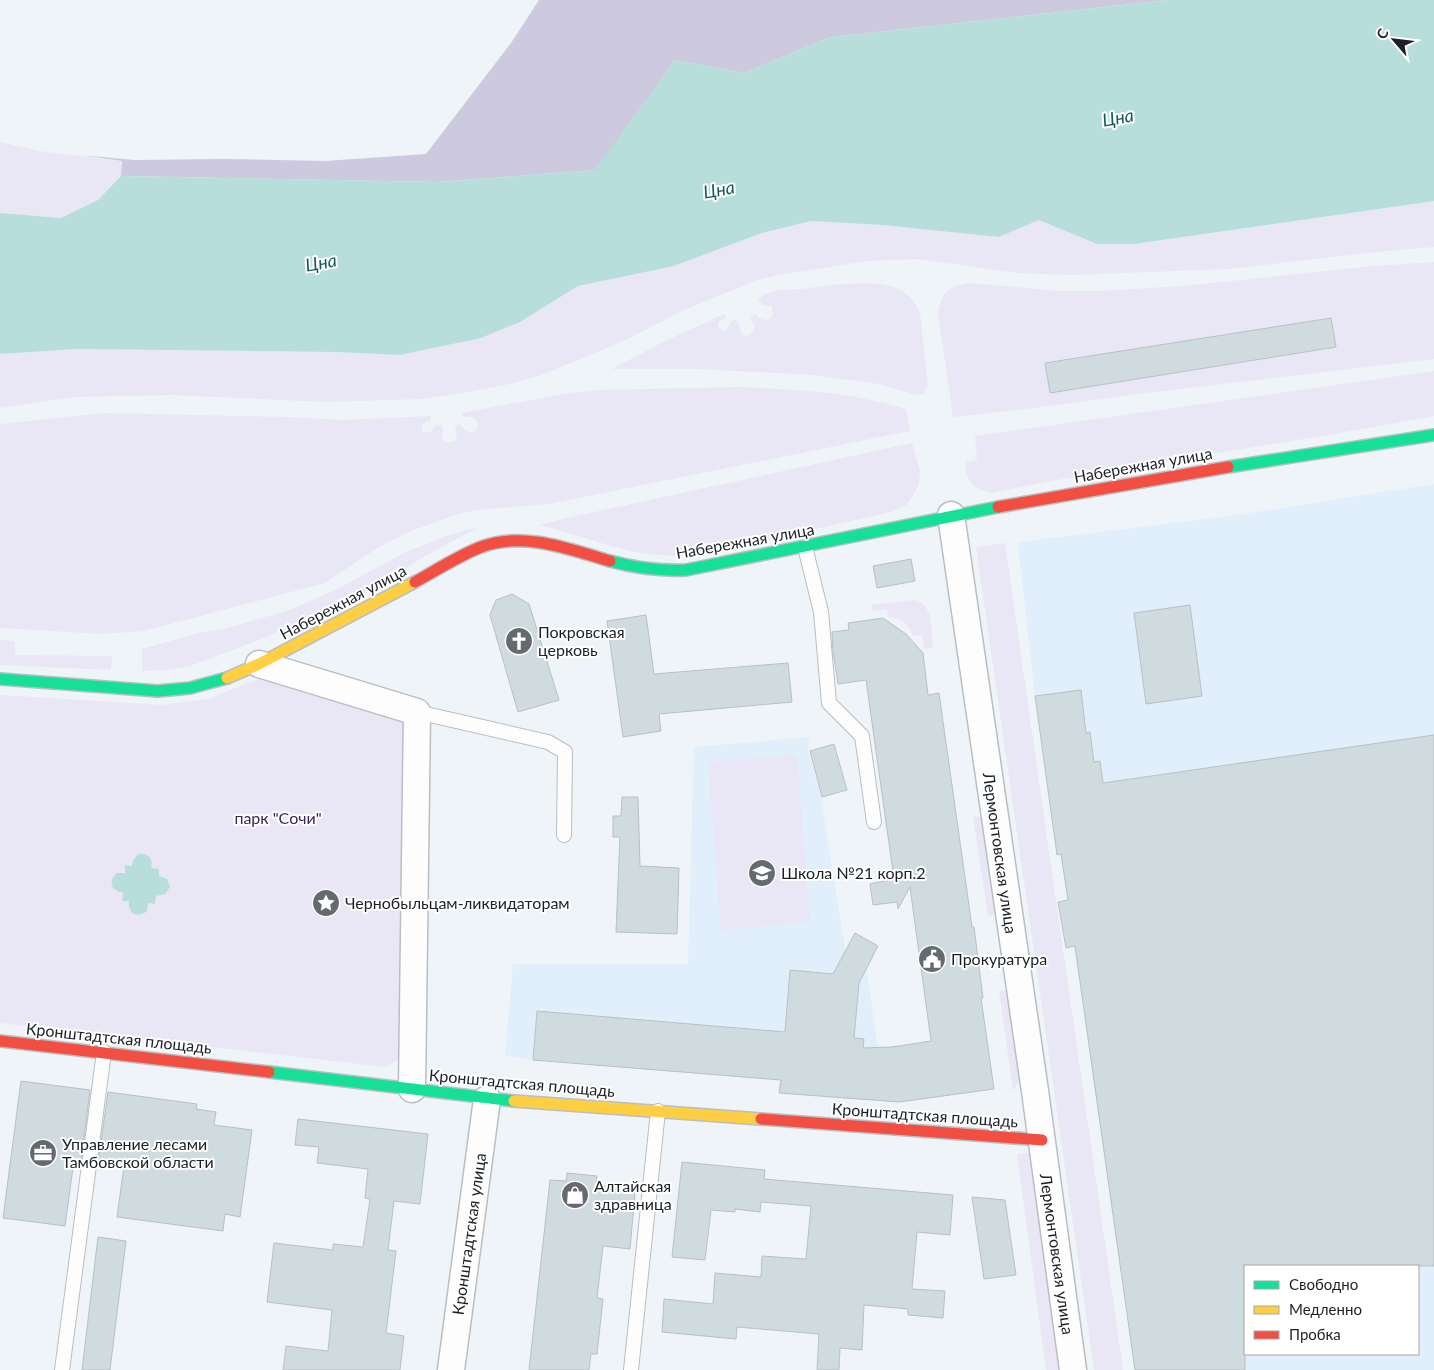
<svg xmlns="http://www.w3.org/2000/svg" width="1434" height="1370" viewBox="0 0 1434 1370" font-family="Lato,sans-serif">
  <rect width="100%" height="100%" fill="#eff4f8"/>
  <!-- built -->
  <g fill="#e0effb" fill-rule="evenodd">
    <path d="M1434,484V1370H1135L1061,854L1035,696L1018,542L1237,515ZM1245,1266H1418V1354H1245Z"/>
    <path d="M809,737L808,751L821,797L845,949L865,960L878,1047H892L900,1102L779,1093L780,1080L533,1060L505,1055L513,964H688L694,747Z"/>
  </g>
  <!-- green -->
  <g fill="#e9e7f6" fill-rule="evenodd">
    <path d="M0,142L39,151L122,161L121,176L98,200L61,218L0,213Z"/>
    <path d="M1434,201V247L1376,252L1229,269L1071,275L1017,273L919,259L868,261L778,275L754,281L680,312L626,340L542,375L510,384L468,392L421,399L326,402L170,395L74,397L0,408V354L77,349L335,352L400,355L481,338L520,322L578,286L674,266L762,233L811,221L882,225L999,237L1039,220L1097,244H1134Z"/>
    <path d="M1434,262V359L1138,394L1019,410L953,417L938,313C942,291 947,287 969,283L1061,291H1099L1183,286L1373,266ZM1331,318L1336,347L1046,363Z"/>
    <path d="M843,284C873,283 906,279 920,313L928,386L924,394L917,395L879,384L812,375L699,369H612L663,342L724,314L725,318L718,323L719,329L726,331L731,321L736,320L739,323C740,330 741,338 750,335L755,327L751,320V317L756,315C765,325 777,319 771,306L762,305L758,300L765,294L778,290L800,289Z"/>
    <path d="M1434,371V416C1287,444 1138,463 991,493C975,489 966,482 965,465L967,462L977,460L975,436Z"/>
    <path d="M738,387C795,389 851,392 906,409L910,431L549,504L476,510L452,516L406,533L376,549L325,583L144,631L102,634L0,628V424L103,413L289,417L340,420L431,416L430,421L422,424V431L429,433L436,425H441L443,429C443,435 440,441 448,443L456,440L457,436L455,428L458,424L462,425C467,437 482,433 476,420L471,417H463L461,413L564,394L595,390Z"/>
    <path d="M912,443L920,471L919,483L914,494L906,505L891,512L713,552C647,565 602,541 540,525L562,519Z"/>
    <path d="M479,527L423,557L384,583L348,601L267,637L190,666L167,670L142,671V649L198,633L227,628L290,610L335,590L406,552L449,535Z"/>
    <path d="M1005,543L1123,1370H1094L976,547Z"/>
    <path d="M914,600C934,603 931,631 933,648L924,649L922,635L913,636C909,624 901,617 888,617L887,609L872,611L871,605Z"/>
    <path d="M0,640L15,641V655L112,656L111,670L0,665Z"/>
    <path d="M258,679L407,719L401,1058L386,1067L0,1023V695L162,705L208,699ZM138,854H142L158,876L148,903L122,900L123,892L116,891L113,888L111,882L133,866L135,857Z"/>
    <path d="M797,755L810,922L721,930L708,762Z"/>
    <path d="M973,817H984L1002,913L988,916Z"/>
    <path d="M1013,989L1022,1077L1013,1091L999,991Z"/>
    <path d="M1034,1152L1063,1370H1046L1017,1154Z"/>
  </g>
  <!-- forest -->
  <path fill="#cdc9df" d="M539,0H1167L831,37L744,73L675,60L596,170L438,182L121,176L122,161L81,155L134,160L226,159L325,161L426,154L511,43Z"/>
  <!-- water -->
  <g fill="#b7dedb">
    <path d="M1167,0H1434V201L1134,244H1097L1039,220L999,237L882,225L811,221L762,233L674,266L578,286L520,322L481,338L400,355L335,352L77,349L0,354V213L61,218L98,200L121,176L438,182L595,170L675,60L744,73L831,37Z"/>
    <path d="M138,854C147,853 154,858 151,868L159,869V876L167,879L170,887L165,894L156,896L155,904L148,903L147,911C138,919 127,914 129,901H122L123,892H119L113,888C110,882 112,877 117,873H125V865L132,866L133,860Z"/>
  </g>
  <!-- building -->
  <g fill="#cfdbdf" stroke="#b9c0c3">
    <path d="M1331,318L1336,347L1050,393L1045,363Z"/>
    <path d="M911,559L915,581L877,588L873,566Z"/>
    <path d="M512,594L529,604L559,700L518,712L490,615L496,600Z"/>
    <path d="M1190,605L1202,696L1146,704L1134,613Z"/>
    <path d="M646,615L654,674L788,663L792,702L659,714L661,731L623,737L607,621Z"/>
    <path d="M883,618L906,634L923,653L928,695L939,693L972,927H974L983,998H981L994,1089L899,1102L779,1093L781,1080L533,1060L537,1011L785,1032L790,970L833,974L855,933L878,946L859,983L854,1038L864,1039L863,1048L892,1047L931,1041L910,887L898,909L897,902L873,905L870,884L894,879L866,680L838,684L833,651L832,632L849,630L848,623Z"/>
    <path d="M1081,690L1086,733L1090,732L1094,762L1100,761L1103,783L1434,735V1266H1245V1370H1135L1075,946L1066,948L1058,902L1068,900L1061,854L1057,855L1035,696Z"/>
    <path d="M834,744L847,790L822,797L810,751Z"/>
    <path d="M622,797H638L640,866L679,868L677,934L616,932L620,837H613V816H621Z"/>
    <path d="M21,1081L90,1090L81,1160H74L65,1226L3,1218Z"/>
    <path d="M108,1092L197,1104L196,1109L216,1112L214,1125L252,1130L240,1217L225,1214L223,1231L117,1217L124,1166L98,1163Z"/>
    <path d="M298,1119L428,1134L420,1204L394,1201L388,1250L396,1251L386,1333L404,1336L400,1370H283L286,1346L328,1351L332,1310L267,1302L274,1243L333,1250V1244L363,1247L370,1199L365,1198L368,1169L317,1163L319,1147L295,1145Z"/>
    <path d="M682,1162L765,1170L764,1179L953,1195L950,1235L917,1232L912,1289L945,1291L943,1318L908,1315V1309L864,1305L862,1350L840,1348L839,1370H817L819,1334L737,1327L736,1339L662,1332L664,1299L713,1304L715,1273L761,1277L762,1256L806,1259L811,1206L761,1202L760,1212L735,1209V1212L711,1210L705,1260L672,1257Z"/>
    <path d="M567,1173L597,1176L596,1185L621,1188V1192L635,1193L630,1249L603,1246L597,1298L603,1299L597,1354H591L589,1370H529L550,1180L566,1181Z"/>
    <path d="M972,1197L1005,1200L1016,1275L984,1279Z"/>
    <path d="M98,1237L126,1241L110,1370H82Z"/>
  </g>
  <g fill="none" stroke-linecap="round" stroke-linejoin="round">
    <!-- lane casing -->
    <g stroke="#b9bec2" stroke-width="16">
      <g id="lane">
        <path d="M805,547L821,612L829,703L862,736L874,822"/>
        <path d="M417,712L548,742L565,752L564,835"/>
        <path d="M62,1370L104,1052"/>
        <path d="M631,1370L658,1111"/>
      </g>
    </g>
    <!-- street casing -->
    <g stroke="#b9bec2" stroke-width="29">
      <g id="street">
        <path d="M951,515L1035,1091L1073,1370"/>
        <path d="M259,664L417,712L412,1089"/>
        <path d="M451,1370L487,1099"/>
      </g>
    </g>
    <!-- fast casing -->
    <g stroke="#b9bec2" stroke-width="14">
      <g id="fast">
        <path d="M1228,467L1434,435"/>
        <path d="M610,561C635,568 660,571 686,570L998,507"/>
        <path d="M0,679L158,691L190,688L227,678"/>
        <path d="M269,1072L514,1101"/>
      </g>
    </g>
    <!-- slow casing -->
    <g stroke="#b9bec2" stroke-width="14">
      <g id="slow">
        <path d="M227,678L259,664L415,582"/>
        <path d="M514,1101L761,1119"/>
      </g>
    </g>
    <!-- jam casing -->
    <g stroke="#b9bec2" stroke-width="14">
      <g id="jam">
        <path d="M998,507L1228,467"/>
        <path d="M415,582C435,571 460,555 481,547C523,531 569,549 610,561"/>
        <path d="M0,1041L269,1072"/>
        <path d="M761,1119L1042,1140"/>
      </g>
    </g>
    <!-- lane -->
    <use href="#lane" stroke="#fdfdfe" stroke-width="14"/>
    <!-- street -->
    <use href="#street" stroke="#fdfdfe" stroke-width="26"/>
    <!-- fast -->
    <use href="#fast" stroke="#16e098" stroke-width="11"/>
    <!-- slow -->
    <use href="#slow" stroke="#ffcf43" stroke-width="11"/>
    <!-- jam -->
    <use href="#jam" stroke="#f24e42" stroke-width="11"/>
  </g>
  <!-- icons -->
  <defs>
    <g id="church-disc" transform="scale(1.4375)"><circle r="9.5" fill="#656a6f" stroke="#fff"/><path d="M-1.2-6h2.4v3.5h3.3v2.4h-3.3V6h-2.4V-.1h-3.3v-2.4h3.3Z" fill="#fff"/></g>
    <g id="school-disc" transform="scale(1.4375)"><circle r="9.5" fill="#656a6f" stroke="#fff"/><path d="M0-5L7-2L0 1L-7-2ZM-4 1L0 2.5L4 1V4Q0 6-4 4Z" fill="#fff"/></g>
    <g id="sight-disc" transform="scale(1.4375)"><circle r="9.5" fill="#656a6f" stroke="#fff"/><path d="M0-6L1.8-2.2L6-1.7L2.9 1.2L3.7 5.4L0 3.3L-3.7 5.4L-2.9 1.2L-6-1.7L-1.8-2.2Z" fill="#fff"/></g>
    <g id="civic-disc" transform="scale(1.4375)"><circle r="9.5" fill="#656a6f" stroke="#fff"/><path d="M-.6-6.5H3V-4.5H.6V-3L4-1V1h2V6H-6V1h2V-1L-.6-3ZM-1.2 2.5V6h2.4V2.5Z" fill="#fff"/></g>
    <g id="office-disc" transform="scale(1.4375)"><circle r="9.5" fill="#656a6f" stroke="#fff"/><path d="M-6-3h4V-5.5h4V-3h4V5H-6ZM-1-4.5V-3h2v-1.5ZM-6 0V1H6V0Z" fill="#fff"/></g>
    <g id="shop-disc" transform="scale(1.4375)"><circle r="9.5" fill="#656a6f" stroke="#fff"/><path d="M-5-2.5h2.3a2.7 3.5 0 0 1 5.4 0H5L5.5 6h-11ZM-1.5-2.5h3a1.5 2.3 0 0 0-3 0Z" fill="#fff"/></g>
  </defs>
  <g fill-rule="evenodd">
    <use href="#church-disc" x="519" y="641"/>
    <use href="#school-disc" x="762" y="873"/>
    <use href="#sight-disc" x="326" y="903"/>
    <use href="#civic-disc" x="932" y="959"/>
    <use href="#office-disc" x="43" y="1153"/>
    <use href="#shop-disc" x="575" y="1195"/>
  </g>
  <g text-anchor="middle" stroke-width="4" stroke-linejoin="round" paint-order="stroke">
    <!-- street labels -->
    <g font-size="16" fill="#1b2025" stroke="#fff">
      <text transform="translate(1143 465) rotate(-10)" y="6">Набережная улица</text>
      <text transform="translate(745 541) rotate(-10)" y="6">Набережная улица</text>
      <text transform="translate(343 602) rotate(-28)" y="6">Набережная улица</text>
      <text transform="translate(1000 853) rotate(82)" y="6">Лермонтовская улица</text>
      <text transform="translate(119 1038) rotate(6)" y="6">Кронштадтская площадь</text>
      <text transform="translate(522 1083) rotate(5)" y="6">Кронштадтская площадь</text>
      <text transform="translate(925 1115) rotate(4)" y="6">Кронштадтская площадь</text>
      <text transform="translate(469 1234) rotate(-82)" y="6">Кронштадтская улица</text>
      <text transform="translate(1057 1254) rotate(82)" y="6">Лермонтовская улица</text>
    </g>
    <!-- poi labels -->
    <g font-size="16" fill="#1b2025" stroke="#fff" text-anchor="start">
      <text x="538" y="638">Покровская<tspan x="538" dy="18">церковь</tspan></text>
      <text x="781" y="879">Школа №21 корп.2</text>
      <text x="345" y="909">Чернобыльцам-ликвидаторам</text>
      <text x="951" y="965">Прокуратура</text>
      <text x="62" y="1150">Управление лесами<tspan x="62" dy="18">Тамбовской области</tspan></text>
      <text x="594" y="1192">Алтайская<tspan x="594" dy="18">здравница</tspan></text>
    </g>
    <!-- park labels -->
    <g font-size="16" fill="#3a2657" stroke="#fff">
      <text x="278" y="824">парк "Сочи"</text>
    </g>
    <!-- water labels -->
    <g font-size="18" font-style="italic" fill="#115a54" stroke="#fff">
      <text transform="translate(1118 118) rotate(-10)" y="6">Цна</text>
      <text transform="translate(719 190) rotate(-10)" y="6">Цна</text>
      <text transform="translate(321 263) rotate(-10)" y="6">Цна</text>
    </g>
  </g>
  <!-- legend -->
  <rect x="1244" y="1265" width="175" height="90" fill="#ffffff" stroke="#a4a6a8"/>
  <rect x="1254" y="1281" width="25" height="8" fill="#16e098" stroke="#a4a6a8"/>
  <text x="1289" y="1290" font-size="15" fill="#1b2025">Свободно</text>
  <rect x="1254" y="1306" width="25" height="8" fill="#ffcf43" stroke="#a4a6a8"/>
  <text x="1289" y="1315" font-size="15" fill="#1b2025">Медленно</text>
  <rect x="1254" y="1331" width="25" height="8" fill="#f24e42" stroke="#a4a6a8"/>
  <text x="1289" y="1340" font-size="15" fill="#1b2025">Пробка</text>
  <!-- north arrow -->
  <g transform="translate(1394 40) rotate(298)" stroke="#ffffff" stroke-width="4" paint-order="stroke">
  <path d="M0-4L9 19L0 12L-9 19Z" fill="#1b2025"/>
  <text y="-8" font-size="14" font-weight="bold" text-anchor="middle" fill="#1b2025">С</text>
  </g>
</svg>
